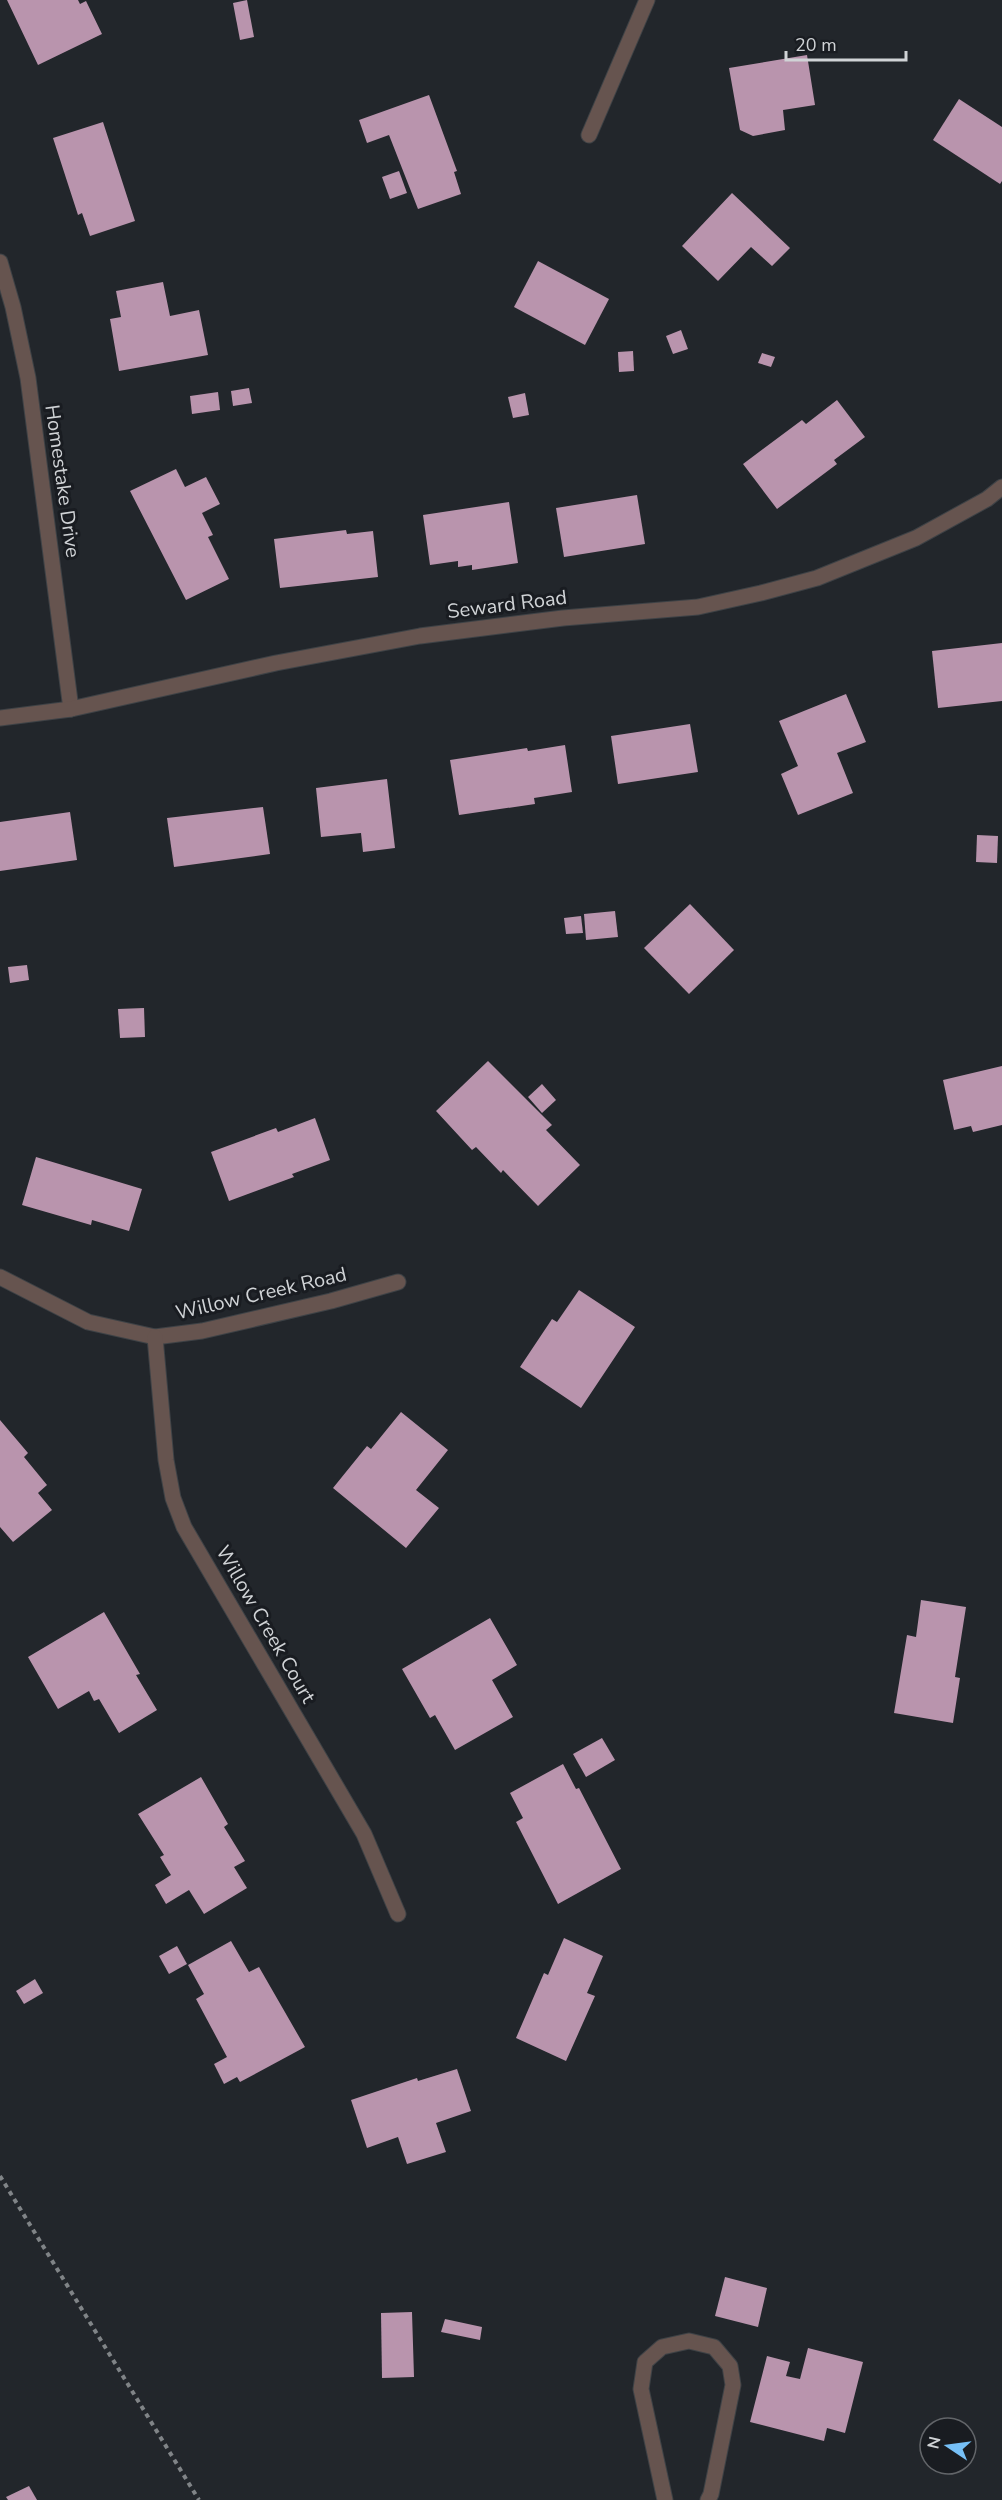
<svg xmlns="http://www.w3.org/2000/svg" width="1002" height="2500" viewBox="0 0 1002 2500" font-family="'Nunito Sans',sans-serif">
  <rect width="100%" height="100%" fill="#22262b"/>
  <!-- building -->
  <g fill="#b994ad">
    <path d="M7,0H78L80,4L86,1L102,34L38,65Z"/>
    <path d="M247,0L254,37L240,40L233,3Z"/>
    <path d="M807,55L815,105L783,110L785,130L753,136L740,130L729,68Z"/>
    <path d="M429,95L457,171L454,172L461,194L418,209L389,135L367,143L359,120Z"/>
    <path d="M959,99L1002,127V181L1000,184L933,140Z"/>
    <path d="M103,122L135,221L90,236L82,213L78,215L53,138Z"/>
    <path d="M399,171L407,193L390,199L382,177Z"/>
    <path d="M732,193L790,248L772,266L751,247L718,281L682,246Z"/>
    <path d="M538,261L609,299L585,345L514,307Z"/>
    <path d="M163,282L170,316L199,310L208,355L119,371L110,319L121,317L116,291Z"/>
    <path d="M681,330L688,349L673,354L666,336Z"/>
    <path d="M633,351L634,371L619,372L618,352Z"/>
    <path d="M762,353L775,357L771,367L758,363Z"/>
    <path d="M249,388L252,403L233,406L231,391Z"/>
    <path d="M218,392L220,410L192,414L190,396Z"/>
    <path d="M525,393L529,415L513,418L508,397Z"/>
    <path d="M837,400L865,437L834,460L837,464L777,509L743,464L802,420L806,424Z"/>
    <path d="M176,469L185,487L206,477L220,504L202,513L213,535L208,537L229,579L186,600L130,491Z"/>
    <path d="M637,495L645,544L564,557L556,508Z"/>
    <path d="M509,502L518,563L472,570V565L458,567V561L430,565L423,515Z"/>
    <path d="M346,530L347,534L373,531L378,577L280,588L274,539Z"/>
    <path d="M1002,643V701L938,708L932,651Z"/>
    <path d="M846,694L866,742L837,753L853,793L798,815L781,774L798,766L779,721Z"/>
    <path d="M690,724L698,772L618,784L611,736Z"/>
    <path d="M565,745L572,792L534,798L535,804L459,815L450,760L527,748L528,751Z"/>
    <path d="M387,779L395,848L363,852L361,833L321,837L316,788Z"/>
    <path d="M263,807L270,854L174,867L167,818Z"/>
    <path d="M70,812L77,860L0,871V822Z"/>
    <path d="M977,835L998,836L997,863L976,862Z"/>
    <path d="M690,904L734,950L689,994L644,948Z"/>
    <path d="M615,911L618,937L586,940L584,914Z"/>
    <path d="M581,916L583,933L566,934L564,918Z"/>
    <path d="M27,965L29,980L10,983L8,967Z"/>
    <path d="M144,1008L145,1037L120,1038L118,1009Z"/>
    <path d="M488,1061L552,1125L546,1130L580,1165L538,1206L503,1170L501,1173L476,1147L472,1150L436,1111Z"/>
    <path d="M1002,1066V1125L973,1132L971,1126L954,1130L943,1080Z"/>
    <path d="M542,1084L556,1100L542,1113L528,1097Z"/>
    <path d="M315,1118L330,1160L292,1174L294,1177L229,1201L211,1152L276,1128L278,1132Z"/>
    <path d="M36,1157L142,1189L129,1231L92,1220L91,1225L22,1205Z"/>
    <path d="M579,1290L635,1327L581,1408L520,1367L552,1319L557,1322Z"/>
    <path d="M401,1412L448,1450L416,1490L439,1508L406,1548L333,1488L367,1446L371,1449Z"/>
    <path d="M0,1420L28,1453L24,1457L47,1485L38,1493L52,1510L13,1542L0,1527Z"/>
    <path d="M921,1600L966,1607L955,1677L960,1678L953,1723L894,1713L907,1635L916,1637Z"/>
    <path d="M104,1612L140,1674L136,1675L157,1710L119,1733L99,1699L94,1701L89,1691L58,1709L28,1657Z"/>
    <path d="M490,1618L517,1665L492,1680L513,1717L455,1750L435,1715L430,1718L402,1669Z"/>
    <path d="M602,1738L615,1760L586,1777L573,1754Z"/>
    <path d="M563,1764L576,1789L579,1788L621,1869L558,1904L516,1822L523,1818L510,1793Z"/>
    <path d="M201,1777L228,1824L224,1827L245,1861L234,1867L247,1888L204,1914L189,1890L166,1904L155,1885L171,1875L160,1857L164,1855L138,1814Z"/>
    <path d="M564,1938L603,1956L587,1993L595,1996L566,2061L516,2038L544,1973L548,1975Z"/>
    <path d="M231,1941L249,1972L259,1967L305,2047L240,2082L237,2077L224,2084L214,2064L227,2057L196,1999L204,1994L188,1965Z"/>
    <path d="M177,1946L187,1964L169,1974L159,1956Z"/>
    <path d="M35,1979L43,1993L24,2004L16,1991Z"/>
    <path d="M457,2069L471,2111L436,2123L446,2152L407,2164L398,2137L367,2148L351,2100L417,2078L418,2081Z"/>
    <path d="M725,2277L767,2288L758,2327L715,2316Z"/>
    <path d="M412,2312L414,2377L382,2378L381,2313Z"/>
    <path d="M445,2319L482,2327L480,2340L441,2332Z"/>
    <path d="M808,2348L863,2362L845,2433L827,2428L824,2441L750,2422L767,2356L790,2362L786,2376L800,2379Z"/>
    <path d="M29,2486L37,2500H8L6,2497Z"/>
  </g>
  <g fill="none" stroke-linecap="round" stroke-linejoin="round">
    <!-- minor casing -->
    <g stroke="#3e4246" stroke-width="17">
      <g id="minor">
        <path d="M589,135L647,0"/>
        <path d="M0,262L13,307L28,378L71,709"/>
        <path d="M0,718L71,709L276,663L420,636L563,618L698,607L761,593L817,578L916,538L987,499L1002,487"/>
        <path d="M0,1277L88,1322L155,1337L202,1331L331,1301L398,1282"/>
        <path d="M155,1337L166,1460L173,1498L184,1527L364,1834L398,1914"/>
        <path d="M665,2500L641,2389L645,2362L662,2347L689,2341L714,2347L730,2366L733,2385L711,2494L708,2500"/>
      </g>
    </g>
    <!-- path -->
    <path stroke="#808487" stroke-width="4" stroke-dasharray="4.5 4.5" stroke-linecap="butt" d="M0,2176L199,2500"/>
    <!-- minor -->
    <use href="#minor" stroke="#66544f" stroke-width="15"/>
  </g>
  <g text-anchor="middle" stroke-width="6" stroke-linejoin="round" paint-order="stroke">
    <!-- street labels -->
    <g font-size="20" fill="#d0d3d6" stroke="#191c21">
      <text transform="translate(63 481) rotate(82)" y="7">Homestake Drive</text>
      <text transform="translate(507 604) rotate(-7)" y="7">Seward Road</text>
      <text transform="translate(261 1293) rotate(-13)" y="7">Willow Creek Road</text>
      <text transform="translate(266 1624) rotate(60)" y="7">Willow Creek Court</text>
    </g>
  </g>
  <!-- north arrow -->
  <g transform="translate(948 2446) rotate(283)"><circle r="28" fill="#191c21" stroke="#626569" stroke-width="1.5"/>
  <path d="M0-4.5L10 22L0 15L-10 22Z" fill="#76c0f7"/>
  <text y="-9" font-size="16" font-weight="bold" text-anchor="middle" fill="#d0d3d6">N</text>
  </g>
  <!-- scale -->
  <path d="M786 51v9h120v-9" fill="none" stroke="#d0d3d6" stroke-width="3"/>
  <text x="795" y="51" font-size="18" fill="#d0d3d6" stroke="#191c21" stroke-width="4.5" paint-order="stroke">20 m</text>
</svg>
